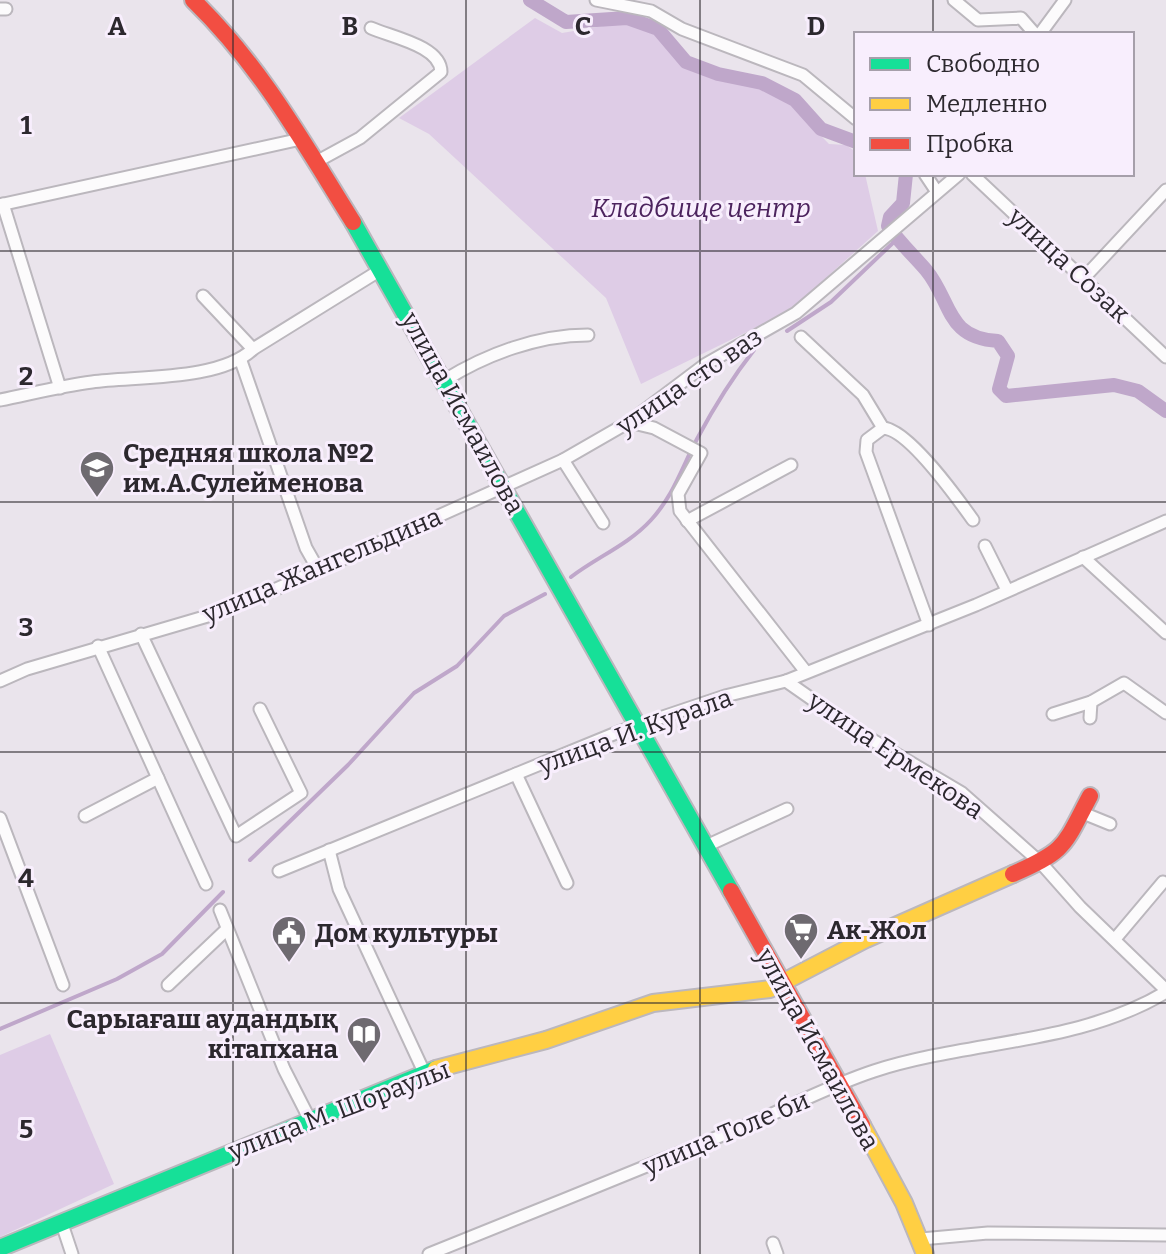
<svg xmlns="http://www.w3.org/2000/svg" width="1166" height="1254" viewBox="0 0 1166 1254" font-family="Bitter,serif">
  <rect width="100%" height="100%" fill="#eae4ec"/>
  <!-- green -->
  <g fill="#decce6">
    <path d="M535,18L562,33L627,22L657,33L687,67L781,95L829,144L846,145L856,152V174H865L878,231L798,303L775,318L641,384L606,298L429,134L399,118Z"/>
    <path d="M50,1034L114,1184L0,1237V1055Z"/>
  </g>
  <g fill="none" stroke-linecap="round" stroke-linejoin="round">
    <!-- stream -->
    <g stroke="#bfa7ca" stroke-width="4">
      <path d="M787,331L831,302L897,239"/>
      <path d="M571,577C597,557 628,545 651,520C674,495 682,467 697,439C714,407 732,378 754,350"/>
      <path d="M250,860L348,765L414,693L457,666L504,616L545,594"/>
      <path d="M0,1029L117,979L162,954L223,892"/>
    </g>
    <!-- canal -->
    <g stroke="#bfa7ca" stroke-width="14">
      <path d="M530,0L566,22L627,18L658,29L686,62L718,74L762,83L795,100L821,129L856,142"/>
      <path d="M906,174L903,203L890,217L888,226C899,242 913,255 926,270C952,301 945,338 998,341L1008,356L999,389L1006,396L1114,385L1138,391L1166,411"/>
    </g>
    <!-- street casing -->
    <g stroke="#bbb7bd" stroke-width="15">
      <g id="street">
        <path d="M596,0L651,11L682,29L803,75L856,119"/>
        <path d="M954,0L978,20L1021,18L1035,34"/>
        <path d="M0,9H6"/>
        <path d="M1040,34L1065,0"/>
        <path d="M316,162L360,138L441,72C441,46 391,37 371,28"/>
        <path d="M925,174L937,192"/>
        <path d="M972,174L1166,357"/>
        <path d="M3,204L60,388"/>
        <path d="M0,205L301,139"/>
        <path d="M1083,279L1166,190"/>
        <path d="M203,296L253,349"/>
        <path d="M801,337L863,395L883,428"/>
        <path d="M241,361L306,548L319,571"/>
        <path d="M445,380C487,354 538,335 588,335"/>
        <path d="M0,400C30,394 61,386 92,382C137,376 220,381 253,349L382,269"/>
        <path d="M629,422L654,428L701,453L678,494L680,511L806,672"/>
        <path d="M883,428L867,440L866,452L929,625"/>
        <path d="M883,428C908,429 958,499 973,520"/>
        <path d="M563,460L603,523"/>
        <path d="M687,521L791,465"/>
        <path d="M985,546L1007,590"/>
        <path d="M1083,557L1166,633"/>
        <path d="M141,634L236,836L301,793L260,709"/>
        <path d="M98,646L206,884"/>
        <path d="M0,681L27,669L211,615L265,594L563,460L629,422L706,364L796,313L959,174"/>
        <path d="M786,681L859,732L962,793L1041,863L1080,907L1166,990"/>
        <path d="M1053,714L1091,702L1124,683L1166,713"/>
        <path d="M1090,718L1091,702"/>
        <path d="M516,774L567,883"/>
        <path d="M1083,813L1110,824"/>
        <path d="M85,816L158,778"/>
        <path d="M0,818L63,985"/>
        <path d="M704,847L787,809"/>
        <path d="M329,850L339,889L424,1072"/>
        <path d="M279,871L621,731L725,696L786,681L976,605L1166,521"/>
        <path d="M220,910L284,1069L310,1120"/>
        <path d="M1115,939L1163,882"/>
        <path d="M168,985L226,930"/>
        <path d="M62,1224L72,1254"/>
        <path d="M921,1239L988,1233L1166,1235"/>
        <path d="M773,1243L777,1254"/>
        <path d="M429,1254C533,1212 636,1171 740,1128C784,1110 828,1086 874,1071C969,1040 1078,1045 1166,992"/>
      </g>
    </g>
    <!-- fast casing -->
    <g stroke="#bbb7bd" stroke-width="20">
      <g id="fast">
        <path d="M353,222L731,891"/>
        <path d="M0,1248L436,1069"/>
      </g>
    </g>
    <!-- slow casing -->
    <g stroke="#bbb7bd" stroke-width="20">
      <g id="slow">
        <path d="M436,1069L546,1040L653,1003L770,989L866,939L1013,874"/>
        <path d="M862,1125L904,1203L925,1254"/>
      </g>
    </g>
    <!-- jam casing -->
    <g stroke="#bbb7bd" stroke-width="20">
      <g id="jam">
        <path d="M193,0C261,66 303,142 353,222"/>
        <path d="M1013,874C1067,850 1063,847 1090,796"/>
        <path d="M731,891L862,1125"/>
      </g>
    </g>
    <!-- street -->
    <use href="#street" stroke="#fcfbfc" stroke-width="11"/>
    <!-- fast -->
    <use href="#fast" stroke="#16e098" stroke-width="16"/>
    <!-- slow -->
    <use href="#slow" stroke="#ffcf43" stroke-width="16"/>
    <!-- jam -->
    <use href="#jam" stroke="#f24e42" stroke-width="16"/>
  </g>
  <!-- grid -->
  <path fill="none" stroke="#2c282e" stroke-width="2" stroke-opacity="0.55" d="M233,0V1254M466,0V1254M700,0V1254M933,0V34M933,174V1254M0,251H1166M0,502H1166M0,752H1166M0,1003H1166"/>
  <!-- icons -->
  <defs>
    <g id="school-pin" transform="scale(1.8)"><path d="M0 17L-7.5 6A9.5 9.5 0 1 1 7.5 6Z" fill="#6e6a70" stroke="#f8eefd"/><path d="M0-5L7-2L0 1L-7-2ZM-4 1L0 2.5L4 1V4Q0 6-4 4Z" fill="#fff"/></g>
    <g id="supermarket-pin" transform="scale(1.8)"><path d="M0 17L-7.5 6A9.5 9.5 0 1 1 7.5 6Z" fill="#6e6a70" stroke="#f8eefd"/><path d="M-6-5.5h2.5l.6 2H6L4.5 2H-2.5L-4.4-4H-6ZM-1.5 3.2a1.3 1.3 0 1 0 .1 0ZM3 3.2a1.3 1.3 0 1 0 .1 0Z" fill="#fff"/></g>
    <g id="civic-pin" transform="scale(1.8)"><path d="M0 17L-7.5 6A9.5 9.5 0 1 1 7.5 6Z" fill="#6e6a70" stroke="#f8eefd"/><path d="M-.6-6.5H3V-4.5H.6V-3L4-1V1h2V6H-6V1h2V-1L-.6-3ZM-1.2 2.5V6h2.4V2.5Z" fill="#fff"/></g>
    <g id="library-pin" transform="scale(1.8)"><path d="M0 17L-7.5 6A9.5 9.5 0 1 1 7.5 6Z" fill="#6e6a70" stroke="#f8eefd"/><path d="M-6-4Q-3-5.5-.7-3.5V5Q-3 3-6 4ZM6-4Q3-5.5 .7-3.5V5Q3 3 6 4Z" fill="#fff"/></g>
  </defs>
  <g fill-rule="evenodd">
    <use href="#school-pin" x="97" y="468"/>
    <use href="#supermarket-pin" x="801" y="930"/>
    <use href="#civic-pin" x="289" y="933"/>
    <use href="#library-pin" x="364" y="1034"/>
  </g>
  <g text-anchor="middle" stroke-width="6" stroke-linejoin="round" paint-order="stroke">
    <!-- park labels -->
    <g font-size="26" font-style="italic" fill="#4c235e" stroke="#f8eefd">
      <text x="701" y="217">Кладбище центр</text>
    </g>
    <!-- street labels -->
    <g font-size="26" fill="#2c282e" stroke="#f8eefd">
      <text transform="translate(1069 265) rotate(43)" y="9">улица Созак</text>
      <text transform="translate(689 381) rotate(-34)" y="9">улица сто ваз</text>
      <text transform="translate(463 413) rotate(61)" y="9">улица Исмаилова</text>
      <text transform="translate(322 565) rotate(-23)" y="9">улица Жангельдина</text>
      <text transform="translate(635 731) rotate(-20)" y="9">улица И. Курала</text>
      <text transform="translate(896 755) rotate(34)" y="9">улица Ермекова</text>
      <text transform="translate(818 1049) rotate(61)" y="9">улица Исмаилова</text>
      <text transform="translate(339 1110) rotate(-21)" y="9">улица М. Шораулы</text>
      <text transform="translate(726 1133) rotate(-23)" y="9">улица Толе би</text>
    </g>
    <!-- poi labels -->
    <g font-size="26" font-weight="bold" fill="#2c282e" stroke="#f8eefd" text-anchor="start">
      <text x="123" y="462">Средняя школа №2<tspan x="123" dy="30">им.А.Сулейменова</tspan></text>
      <text x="827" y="939">Ак-Жол</text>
      <text x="315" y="942">Дом культуры</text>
      <text x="338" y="1028" text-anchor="end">Сарыағаш аудандық<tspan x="338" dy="30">кітапхана</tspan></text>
    </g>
  </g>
  <g font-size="26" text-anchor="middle" font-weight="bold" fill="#2c282e" stroke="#f8eefd" stroke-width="6" stroke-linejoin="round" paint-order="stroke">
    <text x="117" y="35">A</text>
    <text x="350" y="35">B</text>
    <text x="583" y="35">C</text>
    <text x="816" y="35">D</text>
    <text x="26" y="134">1</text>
    <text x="26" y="385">2</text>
    <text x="26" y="636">3</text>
    <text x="26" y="887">4</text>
    <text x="26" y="1138">5</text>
  </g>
  <!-- legend -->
  <rect x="854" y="32" width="280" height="144" fill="#f8eefd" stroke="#a69faa" stroke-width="2"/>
  <rect x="870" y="58" width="40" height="12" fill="#16e098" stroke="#a69faa" stroke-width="2"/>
  <text x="926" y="72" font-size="24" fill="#2c282e">Свободно</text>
  <rect x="870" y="98" width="40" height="12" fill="#ffcf43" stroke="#a69faa" stroke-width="2"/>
  <text x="926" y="112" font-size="24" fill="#2c282e">Медленно</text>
  <rect x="870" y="138" width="40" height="12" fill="#f24e42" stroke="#a69faa" stroke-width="2"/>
  <text x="926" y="152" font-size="24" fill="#2c282e">Пробка</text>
</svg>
